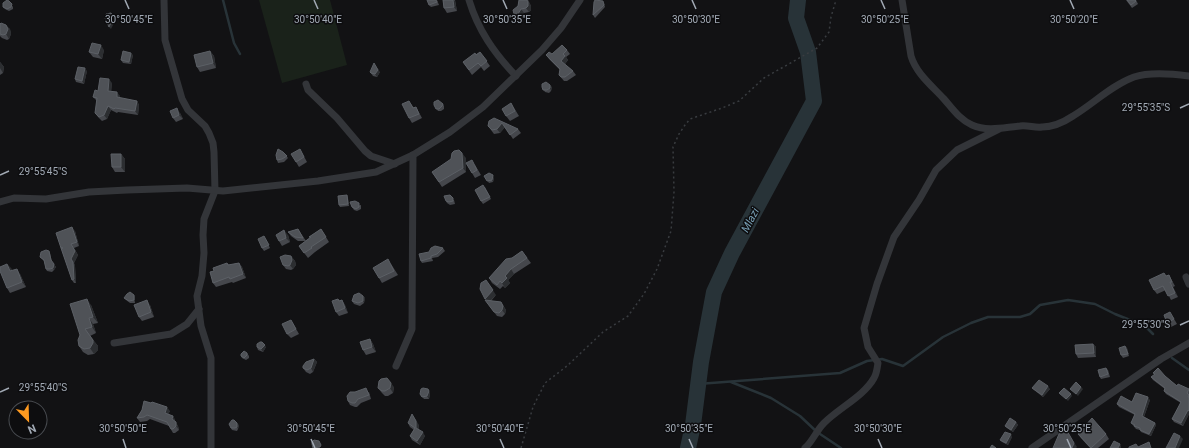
<svg xmlns="http://www.w3.org/2000/svg" width="1189" height="448" viewBox="0 0 1189 448" font-family="Roboto,sans-serif">
  <rect width="100%" height="100%" fill="#121214"/>
  <!-- green -->
  <path fill="#1a221a" d="M259,0H330L347,65L282,83Z"/>
  <g fill="none" stroke-linecap="round" stroke-linejoin="round">
    <!-- stream -->
    <g stroke="#283338" stroke-width="2.5">
      <path d="M223,0L234,43L240,54"/>
      <path d="M1172,358L1189,370"/>
      <path d="M731,382L771,398L800,416L817,432L841,448"/>
      <path d="M698,384L840,373L867,361L882,359L903,366L943,337L971,323L988,317H1020L1030,314L1040,305L1068,300L1095,304L1115,314L1145,326L1153,334"/>
    </g>
    <!-- river -->
    <path stroke="#283338" stroke-width="16" d="M688,448L693,425L701,362L714,292L732,253L814,101L808,52L796,18L798,0"/>
    <!-- path -->
    <path stroke="#393c40" stroke-width="1.5" stroke-dasharray="2 3" stroke-linecap="butt" d="M521,448L533,407L545,383L567,366L603,332L628,316L644,294L657,269L671,231L674,192L673,147L679,134L685,125L690,119L722,108L739,101L764,78L817,48L829,32L831,17L836,0"/>
    <!-- minor -->
    <g stroke="#333539" stroke-width="7">
      <path d="M164,0L165,40L182,99L188,110L205,126L209,133L213,143L214,152L215,191L204,219L203,235L204,253L202,276L197,296L201,326L211,358V448"/>
      <path d="M469,0C478,30 494,53 516,76"/>
      <path d="M902,0L911,56C916,73 931,85 944,99C952,108 960,120 972,125C988,132 1005,127 1020,126C1028,125 1035,128 1042,127C1052,127 1064,122 1073,116C1093,104 1112,85 1134,77C1149,72 1174,74 1189,76"/>
      <path d="M306,84L308,90L337,118L365,151L371,156L395,164"/>
      <path d="M0,202L14,198L46,199L89,192L127,190L187,188L223,191L318,181L376,172L413,155L450,132L483,107L542,50L561,28L580,0"/>
      <path d="M1186,277L1189,284"/>
      <path d="M114,343L171,334L187,324L199,309"/>
      <path d="M396,366L412,329L413,155"/>
      <path d="M805,448C813,441 816,431 824,423C839,408 864,396 874,378C877,373 877,368 878,363L868,347L864,328L877,284L894,237L919,200L936,170L957,150L999,129"/>
      <path d="M1032,448L1161,359L1189,343"/>
    </g>
  </g>
  <!-- wall -->
  <g fill="#45474c">
    <path d="M437,0L439,5L431,7L429,5Z"/>
    <path d="M443,0H455L457,11L447,13L444,8Z"/>
    <path d="M519,0H528L531,6V10L529,12L524,13L520,18H516L514,14L518,6Z"/>
    <path d="M1126,0H1136L1138,4L1132,8Z"/>
    <path d="M9,1L13,7V9L9,11L5,9L3,7Z"/>
    <path d="M604,3L605,7L595,18L593,15Z"/>
    <path d="M0,24L10,29L11,34L9,39L7,40L2,38L0,36Z"/>
    <path d="M104,50L102,59L93,57L89,52Z"/>
    <path d="M567,50L570,54L566,57L568,60L565,64L573,71L576,75L567,81H564L559,75L560,70L549,59L546,55L552,54Z"/>
    <path d="M210,51L214,56L216,68L200,72L197,67Z"/>
    <path d="M480,52L490,66L484,71L481,67L472,75L463,62Z"/>
    <path d="M133,55L131,64L123,63L121,60Z"/>
    <path d="M0,62L4,67L3,73L0,75Z"/>
    <path d="M87,71L84,84L76,82L75,79Z"/>
    <path d="M370,72H380L377,77L373,76Z"/>
    <path d="M112,83L111,91L120,96V98L137,101L139,105L138,115L118,112L117,113L111,110L107,119L102,121L98,117L95,113L97,101L93,97L98,91Z"/>
    <path d="M542,87H552L551,91L549,93L545,92Z"/>
    <path d="M409,101L414,108L416,107L422,118L412,123L409,118Z"/>
    <path d="M511,103L519,116L510,121L506,116Z"/>
    <path d="M443,104L444,106V109L441,111H438L434,105Z"/>
    <path d="M180,113L183,119L176,122L173,118Z"/>
    <path d="M489,121L518,129L521,133L513,139L505,127L500,133L494,134L488,126Z"/>
    <path d="M300,149L307,162L299,167L296,162Z"/>
    <path d="M283,152L288,158L284,162L278,163L277,160Z"/>
    <path d="M121,154L125,159V172H115L112,167Z"/>
    <path d="M466,158V172L442,187L432,172Z"/>
    <path d="M475,165L481,175L475,178L472,173Z"/>
    <path d="M484,176L494,178L493,182L489,183Z"/>
    <path d="M485,187L491,199L483,204L481,201Z"/>
    <path d="M347,195L348,198L349,206L340,207L339,205Z"/>
    <path d="M454,200L455,204L450,205L447,203L446,201Z"/>
    <path d="M361,205V209L357,211L354,210L352,207Z"/>
    <path d="M298,229L306,241L310,238L309,237L321,229L329,242L315,252L308,258L299,246L306,241H298L291,236L288,232Z"/>
    <path d="M75,231L79,246L74,248L78,255L74,263L75,266L76,283H74L72,280L61,248Z"/>
    <path d="M288,235L290,242L282,246L279,241Z"/>
    <path d="M264,236L270,248L264,251L262,248Z"/>
    <path d="M443,248L445,251L438,257L432,258L433,261L422,263L421,261Z"/>
    <path d="M49,251L50,253L52,262L56,267L54,270L52,272L47,271L46,269L44,261L40,257Z"/>
    <path d="M522,251L531,263L514,274L508,280L510,283L505,288L503,286L500,289L492,283L489,278L512,258Z"/>
    <path d="M291,256L295,261L296,265L293,269L291,270L286,269L283,265Z"/>
    <path d="M227,263L229,265L239,263L242,267L246,278L233,283L232,282L216,287L213,283L214,271Z"/>
    <path d="M391,264L398,275L382,283L379,278Z"/>
    <path d="M11,268L12,271L20,274L26,287L10,293L7,288Z"/>
    <path d="M1169,275L1175,286L1173,287L1178,297L1171,300L1166,290L1157,294L1154,290L1167,276Z"/>
    <path d="M134,295L135,298V303H130L126,300L124,298Z"/>
    <path d="M496,295L491,301L501,302L506,310L505,314L502,317L497,316L485,300H486Z"/>
    <path d="M363,296L365,298L364,303L360,306L354,304L352,301Z"/>
    <path d="M338,299L340,301L342,300L345,305L348,313L339,316L336,312Z"/>
    <path d="M91,305L98,323L93,324L96,333L90,336L98,346V350L94,354L88,355L83,352L79,346L80,335Z"/>
    <path d="M150,305L154,317L142,321L139,317Z"/>
    <path d="M1173,317L1177,324L1171,327L1167,323Z"/>
    <path d="M291,320L299,334L291,338L287,334Z"/>
    <path d="M370,339L373,344L376,352L366,355L363,350Z"/>
    <path d="M1093,344L1096,347V357L1078,358L1076,354Z"/>
    <path d="M1125,346L1127,348L1129,356L1123,358L1121,355Z"/>
    <path d="M257,347H266L263,352L258,350Z"/>
    <path d="M247,353L249,356V358L246,360L242,358L241,356Z"/>
    <path d="M314,359L317,362L313,372L310,374L306,372L303,368Z"/>
    <path d="M1106,368L1108,370L1110,377L1101,379L1100,377Z"/>
    <path d="M1165,376L1177,386L1189,390V414L1183,426L1174,422L1172,419L1181,403L1166,394L1164,391L1165,389L1153,380L1151,377Z"/>
    <path d="M394,387L393,393L388,396H385L382,393L378,388Z"/>
    <path d="M1032,388L1050,389L1043,397L1034,390Z"/>
    <path d="M428,389L430,394L429,399H424L420,394Z"/>
    <path d="M369,392L371,399L361,403L357,407H355L350,405L348,401Z"/>
    <path d="M1150,400L1144,417L1155,423L1156,425L1151,436L1141,432L1140,430L1136,429L1131,423L1135,415L1119,407L1117,404Z"/>
    <path d="M142,410L170,411L168,414L173,416L175,420V422L178,426L179,430L175,433H173L169,426L150,419L147,421L140,422L137,418Z"/>
    <path d="M1016,422L1018,425L1013,432L1007,428L1005,426Z"/>
    <path d="M408,423L419,425V430L425,436L420,445L412,440L410,436L414,430L410,427Z"/>
    <path d="M239,425L238,429L237,431L232,430L231,428Z"/>
    <path d="M1078,434H1106L1109,439L1098,448H1090L1081,438Z"/>
    <path d="M1012,437L1008,445L1002,442L1000,440Z"/>
  </g>
  <!-- shaded-wall -->
  <g fill="#2c2e31">
    <path d="M453,0L455,1L457,11L454,7Z"/>
    <path d="M527,0H528L531,6V10L529,12L526,8Z"/>
    <path d="M521,9L524,13L520,18L518,14Z"/>
    <path d="M114,16L116,19L111,29L109,27Z"/>
    <path d="M6,25L10,29L11,34L9,39L6,34Z"/>
    <path d="M101,45L104,50L102,59L98,54Z"/>
    <path d="M210,51L214,56L216,68L213,63Z"/>
    <path d="M131,53L133,55L131,64L129,62Z"/>
    <path d="M565,56L568,60L564,65L561,61Z"/>
    <path d="M0,62L4,67L3,73L0,68Z"/>
    <path d="M374,63L380,72L377,77L375,74Z"/>
    <path d="M85,68L87,71L84,84L82,81Z"/>
    <path d="M109,79L112,83L111,95L108,91Z"/>
    <path d="M550,85L552,87L551,91L550,88Z"/>
    <path d="M117,92L120,96V101L117,97Z"/>
    <path d="M137,101L139,105L138,115L135,111Z"/>
    <path d="M108,106L111,110L107,119L104,115Z"/>
    <path d="M177,108L180,113L183,119L179,115Z"/>
    <path d="M502,123L505,127L500,133L497,129Z"/>
    <path d="M462,153L466,158V172L463,168Z"/>
    <path d="M121,154L125,159V172L121,167Z"/>
    <path d="M493,175L494,178L493,182L492,180Z"/>
    <path d="M72,227L75,231L79,246L77,242Z"/>
    <path d="M284,230L288,235L290,242L286,238Z"/>
    <path d="M71,244L78,255L74,263L75,266L76,283L74,279L71,259Z"/>
    <path d="M291,256L295,261L296,265L293,269L290,265Z"/>
    <path d="M239,263L242,267L246,278L243,274Z"/>
    <path d="M7,264L11,268L14,276L10,271Z"/>
    <path d="M54,264L56,267L54,270L53,268Z"/>
    <path d="M17,269L20,274L26,287L22,282Z"/>
    <path d="M511,269L514,274L508,280L510,283L505,288L502,283L505,276Z"/>
    <path d="M486,280L496,295L488,303L485,299Z"/>
    <path d="M1170,282L1173,287L1178,297L1175,293Z"/>
    <path d="M134,295L135,298V303L134,300Z"/>
    <path d="M363,296L365,298L364,303L363,301Z"/>
    <path d="M87,299L91,305L98,323L93,317Z"/>
    <path d="M147,300L150,305L154,317L151,312Z"/>
    <path d="M342,300L345,305L348,313L345,308Z"/>
    <path d="M503,306L506,310L505,314L502,310Z"/>
    <path d="M89,318L93,324L96,333L92,327Z"/>
    <path d="M370,339L373,344L376,352L372,347Z"/>
    <path d="M93,340L98,346V350L94,354L90,348Z"/>
    <path d="M1093,344L1096,347V357L1094,353Z"/>
    <path d="M265,345L266,347L263,352L261,349Z"/>
    <path d="M1125,346L1127,348L1129,356L1128,354Z"/>
    <path d="M314,359L317,362L313,372L311,368Z"/>
    <path d="M391,383L394,387L393,393L390,388Z"/>
    <path d="M1048,386L1050,389L1043,397L1042,395Z"/>
    <path d="M1081,387L1083,389L1078,396L1076,394Z"/>
    <path d="M429,391L430,394L429,399L427,396Z"/>
    <path d="M1071,394L1072,396L1068,401L1066,399Z"/>
    <path d="M1148,397L1150,400L1143,419L1142,416Z"/>
    <path d="M167,407L170,411L167,417L165,413Z"/>
    <path d="M1188,410L1189,412V414L1183,426L1181,423Z"/>
    <path d="M412,414L419,425V432L416,428Z"/>
    <path d="M173,416L175,420L174,423L172,419Z"/>
    <path d="M176,422L178,426L179,430L176,426Z"/>
    <path d="M1016,422L1018,425L1013,432L1011,430Z"/>
    <path d="M237,423L239,425L238,429L237,427Z"/>
    <path d="M1155,423L1156,425L1151,436L1149,434Z"/>
    <path d="M423,432L425,436L420,445L417,441Z"/>
    <path d="M1068,433L1077,447L1076,448H1072Z"/>
    <path d="M1011,434L1012,437L1008,445L1006,443Z"/>
    <path d="M1180,436L1183,439L1179,448H1175Z"/>
    <path d="M1120,444L1121,446V448H1118Z"/>
  </g>
  <!-- building -->
  <g fill="#4f5257" stroke="#5c6066">
    <path d="M7,0L9,1L12,4L11,7L7,9L3,7V3Z"/>
    <path d="M427,0H436L437,2L429,5Z"/>
    <path d="M443,0H453L454,7L444,8Z"/>
    <path d="M519,0H527L528,2V6L526,8L521,9L518,14H514L513,10L518,6Z"/>
    <path d="M595,0L603,1L604,5L593,15L594,2Z"/>
    <path d="M1127,0H1135L1136,1L1131,5Z"/>
    <path d="M111,13L114,16L109,27L105,18L106,14Z"/>
    <path d="M1,23L6,25L8,29L6,34L3,35L0,34V24Z"/>
    <path d="M92,43L101,45L98,54L89,52Z"/>
    <path d="M562,45L567,50L563,54L565,56L561,61L573,71L565,77H561L559,75L560,69L546,55L549,52L552,54Z"/>
    <path d="M123,51L131,53L129,62L121,60Z"/>
    <path d="M210,51L213,63L197,67L194,55Z"/>
    <path d="M480,52L487,61L481,66L478,63L469,70L463,62L475,53L476,55Z"/>
    <path d="M374,63L378,70L375,74L371,73L370,72Z"/>
    <path d="M78,67L85,68L82,81L75,79Z"/>
    <path d="M100,78L109,79L108,91L117,92V97L137,101L135,111L115,108L114,109L108,106L104,115L99,117L95,113L97,98L93,97L95,90L98,91Z"/>
    <path d="M546,82L550,85V88L547,90H543L542,87V84Z"/>
    <path d="M438,100L443,104L442,106L439,109H436L434,105V102Z"/>
    <path d="M409,101L413,108L416,107L419,114L409,118L402,104Z"/>
    <path d="M511,103L515,111L506,116L502,109Z"/>
    <path d="M177,108L179,115L173,118L170,111Z"/>
    <path d="M494,118L518,129L510,135L502,123L497,129L492,130L488,126L489,121Z"/>
    <path d="M278,149L283,152L287,156L282,159L277,160L276,155Z"/>
    <path d="M300,149L304,157L296,162L291,154Z"/>
    <path d="M459,150L462,153L463,168L439,182L432,172L451,159L452,153L454,151Z"/>
    <path d="M111,154H121V167H112Z"/>
    <path d="M472,160L477,170L472,173L466,163Z"/>
    <path d="M489,173L493,175L492,180L487,181L484,176Z"/>
    <path d="M483,185L490,197L481,201L475,190Z"/>
    <path d="M347,195L348,204L339,205L338,196Z"/>
    <path d="M450,195L453,198V201L449,202L446,201L444,196Z"/>
    <path d="M355,201L359,203V207L356,209L352,207L350,202Z"/>
    <path d="M72,227L77,242L71,244L75,251L71,259L73,262L74,279L72,280L61,248H63H61L56,233Z"/>
    <path d="M298,229L303,238L295,237L288,232Z"/>
    <path d="M321,229L326,237L311,247L312,248L304,253L299,246L311,237H309Z"/>
    <path d="M284,230L286,238L279,241L276,235Z"/>
    <path d="M264,236L269,245L262,248L258,239Z"/>
    <path d="M435,246L443,248L437,254L431,256V258L421,261L419,254L429,252L431,248Z"/>
    <path d="M46,250L49,251L51,260L54,264L53,268L50,269H46L44,260L40,257L41,252Z"/>
    <path d="M522,251L527,258L511,269L505,276L507,278L502,283L500,281L497,285L489,278L506,259L512,258Z"/>
    <path d="M285,255L291,256L292,260L290,265L288,266L283,265L280,257Z"/>
    <path d="M388,259L394,271L379,278L373,268Z"/>
    <path d="M227,263L228,265L239,263L243,274L230,279L229,277L213,283L210,272L214,271L213,268Z"/>
    <path d="M7,264L10,271L17,269L22,282L7,288L0,271V267Z"/>
    <path d="M1164,273L1166,276L1169,275L1172,282H1170L1175,293L1168,296L1163,286L1154,290L1149,280Z"/>
    <path d="M486,280L493,290L485,299L480,289L481,283Z"/>
    <path d="M130,292L134,295V300L129,301L124,298L127,294Z"/>
    <path d="M359,293L363,296V301L358,303L352,301L354,295Z"/>
    <path d="M87,299L93,317L89,318L92,327L85,329L93,340V343L90,348L84,349L79,346L78,340L80,335L70,304Z"/>
    <path d="M338,299L339,301L342,300L345,308L336,312L332,301Z"/>
    <path d="M147,300L151,312L139,317L134,305Z"/>
    <path d="M485,300L501,302L503,306L502,310L499,313L494,312Z"/>
    <path d="M1170,312L1174,319L1167,323L1164,315Z"/>
    <path d="M291,320L296,329L287,334L282,324Z"/>
    <path d="M370,339L372,347L363,350L360,342Z"/>
    <path d="M260,342H262L265,345L261,349L257,347V344Z"/>
    <path d="M1093,344L1094,353L1076,354L1075,345Z"/>
    <path d="M1125,346L1128,354L1121,355L1119,348Z"/>
    <path d="M244,351L247,353V355L244,358L241,356V354Z"/>
    <path d="M314,359L311,368L307,370L303,368V366L306,362Z"/>
    <path d="M1106,368L1108,374L1100,377L1098,370Z"/>
    <path d="M1158,368L1165,376L1177,386L1178,384L1189,389L1187,393L1189,395L1188,397H1189V411L1188,410L1181,423L1172,419L1181,402L1164,391L1165,388L1151,377L1155,374L1153,373Z"/>
    <path d="M387,378L391,383L390,388L385,391H382L378,388L379,381L381,379Z"/>
    <path d="M1039,380L1048,386L1042,395L1032,388Z"/>
    <path d="M1076,382L1081,387L1076,394L1070,389Z"/>
    <path d="M366,388L369,395L358,399L355,403H352L348,401L347,396L350,392H355Z"/>
    <path d="M423,388L428,389L429,391L427,396L422,397L420,394L421,389Z"/>
    <path d="M1064,388L1071,394L1066,399L1059,393Z"/>
    <path d="M1136,393L1148,397L1142,416L1155,423L1149,434L1140,430V428L1134,426L1135,425L1131,423L1135,414L1117,404L1121,396L1132,402Z"/>
    <path d="M144,401L151,403L152,402L167,407L165,413L173,416L172,419L176,422V426L173,429H171L167,422L147,415L144,417L137,418L142,410Z"/>
    <path d="M412,414L416,421V428L423,432L417,441L410,436L415,428L408,423Z"/>
    <path d="M1010,418L1016,422L1011,430L1005,426Z"/>
    <path d="M1092,418L1106,434L1091,448L1078,434Z"/>
    <path d="M232,420H234L237,423V427L235,428H231L229,424Z"/>
    <path d="M1066,429L1074,443L1072,448H1053L1059,434Z"/>
    <path d="M1005,432L1011,434L1006,443L1000,440Z"/>
    <path d="M1174,433L1180,436L1175,448H1166Z"/>
    <path d="M314,440L319,441L321,445L320,447L313,448L312,444V442Z"/>
    <path d="M1114,441L1120,444L1118,448H1110Z"/>
    <path d="M1149,442L1151,448H1129V447L1136,444L1138,447Z"/>
    <path d="M992,445L996,448H990Z"/>
  </g>
  <!-- ticks -->
  <path fill="none" stroke="#a2aab5" stroke-width="1.5" d="M125,0L129,9M314,0L318,9M503,0L507,9M692,0L696,9M881,0L885,9M1070,0L1074,9M1180,108L1189,104M0,175L9,171M1180,325L1189,321M0,392L9,388M123,439L126,448M311,439L315,448M500,439L504,448M689,439L693,448M878,439L882,448M1067,439L1071,448"/>
  <g text-anchor="middle" stroke-width="3" stroke-linejoin="round" paint-order="stroke">
    <!-- water labels -->
    <g font-size="11" font-style="italic" fill="#779eb3" stroke="#0d0d0f">
      <text transform="translate(750 220) rotate(-62)" y="4">Mlazi</text>
    </g>
  </g>
  <g font-size="10" text-anchor="middle" fill="#a2aab5" stroke="#0d0d0f" stroke-width="3" stroke-linejoin="round" paint-order="stroke">
    <text x="129" y="23">30°50'45"E</text>
    <text x="318" y="23">30°50'40"E</text>
    <text x="507" y="23">30°50'35"E</text>
    <text x="696" y="23">30°50'30"E</text>
    <text x="885" y="23">30°50'25"E</text>
    <text x="1074" y="23">30°50'20"E</text>
    <text x="1146" y="111">29°55'35"S</text>
    <text x="43" y="175">29°55'45"S</text>
    <text x="1146" y="328">29°55'30"S</text>
    <text x="43" y="391">29°55'40"S</text>
    <text x="123" y="432">30°50'50"E</text>
    <text x="311" y="432">30°50'45"E</text>
    <text x="500" y="432">30°50'40"E</text>
    <text x="689" y="432">30°50'35"E</text>
    <text x="878" y="432">30°50'30"E</text>
    <text x="1067" y="432">30°50'25"E</text>
  </g>
  <!-- north arrow -->
  <g transform="translate(28 420) rotate(157)"><circle r="19" fill="#0d0d0f" stroke="#494c51"/>
  <path d="M0-3L7 15L0 10L-7 15Z" fill="#fe9a20"/>
  <text y="-6" font-size="11" font-weight="bold" text-anchor="middle" fill="#a2aab5">N</text>
  </g>
</svg>
